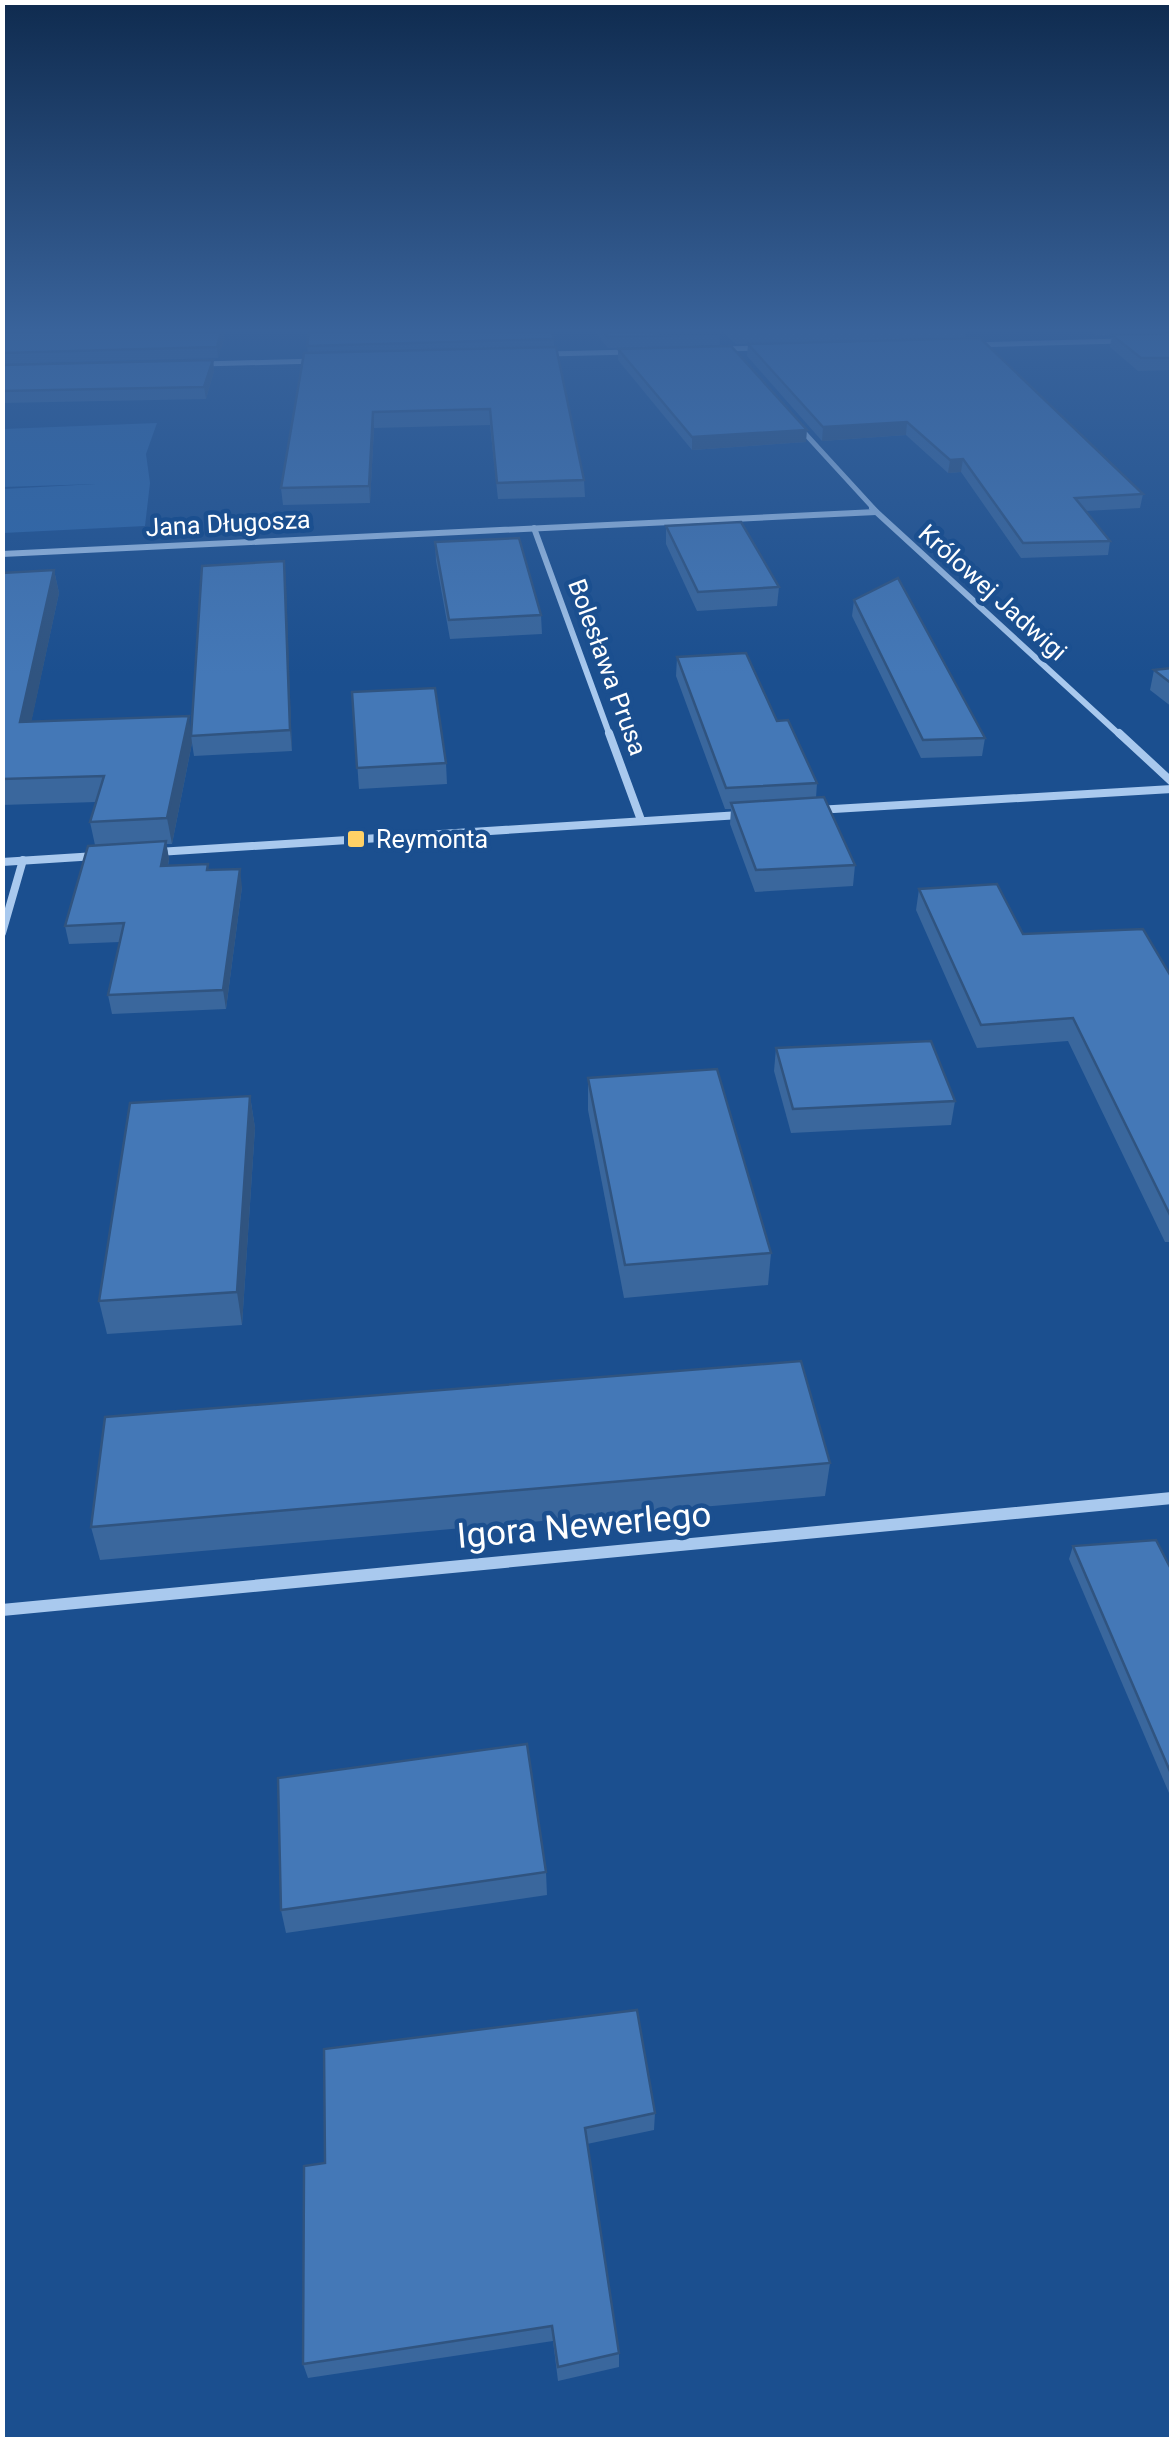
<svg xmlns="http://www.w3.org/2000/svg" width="1174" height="2442" viewBox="0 0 1174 2442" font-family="Roboto,sans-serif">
  <rect width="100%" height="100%" fill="#1b4f8f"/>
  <!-- green -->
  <path fill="#2e69ad" d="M157,423L146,454L150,483L145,526L3,533V489L96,484L3,487V429Z"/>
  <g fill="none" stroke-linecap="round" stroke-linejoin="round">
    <!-- minor-far3 -->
    <g stroke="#a9c9ee" stroke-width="5">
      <path d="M973,345L1121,341"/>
      <path d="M723,349L761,348"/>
      <path d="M548,354L631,352"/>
      <path d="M203,364L316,361"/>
      <path d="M799,427L875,510"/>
    </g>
    <!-- minor-far2 -->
    <g stroke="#a9c9ee" stroke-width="6">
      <path d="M872,508L1121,736"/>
      <path d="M534,528L610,736"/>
      <path d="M2,554L876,512"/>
    </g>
    <!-- minor-far1 -->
    <g stroke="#a9c9ee" stroke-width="8">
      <path d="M609,733L641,820"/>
      <path d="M1119,733L1172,782"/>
      <path d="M817,810L1172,789"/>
      <path d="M158,852L740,815"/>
      <path d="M2,862L96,856"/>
      <path d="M2,933L23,860"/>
    </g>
    <!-- minor -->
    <path stroke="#a9c9ee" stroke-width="12" d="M2,1610L1172,1498"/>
  </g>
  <!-- wall -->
  <g fill="#3a679d">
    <path d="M2,332H226L218,358L2,364Z"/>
    <path d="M595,332H719L720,345L608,348Z"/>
    <path d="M723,332H966V338L736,344Z"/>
    <path d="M1093,332H1172V370L1138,371L1110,347L1112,335H1116H1096Z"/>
    <path d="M554,339V347L584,480L585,497L498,499L490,425L374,428L370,503L283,505L281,488L308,353L307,346Z"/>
    <path d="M748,344L1143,494L1140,508L1086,511L1110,541L1108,555L1021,558L961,472L948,473L906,435L822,441L747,356Z"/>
    <path d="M618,349L806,442L692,450L618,360Z"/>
    <path d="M213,360L214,371L206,399L2,403V365Z"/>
    <path d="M666,526L779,587L777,606L697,611L666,544Z"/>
    <path d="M435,542L541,615L542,634L450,639L436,561Z"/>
    <path d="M284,561L292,751L194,756L192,743L172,844H166L169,859L168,866L209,870L242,887L226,1009L112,1014L108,995L120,942L69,944L65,926L95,845L90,822L96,802L2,805V573L54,570L59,593L31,722L191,733Z"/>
    <path d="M854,600L985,738L982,756L921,758L852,616Z"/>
    <path d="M677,657L777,721L817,783L816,798L855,865L853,886L755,892L730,824L731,809H725L676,676Z"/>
    <path d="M1172,668V707L1150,690L1154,670Z"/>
    <path d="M352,692L446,763L447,784L359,789Z"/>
    <path d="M919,889L1023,934L1172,978V1242H1165L1068,1041L977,1048L916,910Z"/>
    <path d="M776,1048L955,1101L951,1125L791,1133L774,1071Z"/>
    <path d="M588,1078L771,1253L768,1285L624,1298L588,1110Z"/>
    <path d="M250,1096L255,1128L242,1325L107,1334L99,1301Z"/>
    <path d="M830,1463L825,1496L100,1560L91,1527Z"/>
    <path d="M1073,1546L1172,1571V1800L1069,1559Z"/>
    <path d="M546,1872L547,1895L286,1933L281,1910Z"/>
    <path d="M655,2113L654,2130L587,2144L619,2353V2367L558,2381L553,2341L308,2378L303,2364L304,2166Z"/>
  </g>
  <!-- shaded-wall -->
  <g fill="#305480">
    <path d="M221,332H226L218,358L217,347Z"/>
    <path d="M213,360L214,371L206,399L204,387Z"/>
    <path d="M373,412L374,428L370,503L369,486Z"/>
    <path d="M907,422L906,435L822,441L823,427Z"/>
    <path d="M807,430L806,442L692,450V437Z"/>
    <path d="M963,459L961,472L948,473L950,460Z"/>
    <path d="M284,561L286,580L292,751L290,730Z"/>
    <path d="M54,570L59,593L26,747L20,722Z"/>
    <path d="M189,716L192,743L172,844L167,818Z"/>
    <path d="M166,841L169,859L164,884L161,866Z"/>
    <path d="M240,869L242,887L226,1009L223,990Z"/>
    <path d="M250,1096L255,1128L242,1325L237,1292Z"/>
  </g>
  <!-- building -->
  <g fill="#4478b7" stroke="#305480" stroke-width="2.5">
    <path d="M2,332H221L217,347L2,353Z"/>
    <path d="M309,332H552L554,339L307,346Z"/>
    <path d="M604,332H719L720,334L608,337Z"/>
    <path d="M1172,333V358H1141L1112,335Z"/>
    <path d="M980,338L1143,494L1075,498L1110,541L1023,543L963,459L950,460L907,422L823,427L748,344Z"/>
    <path d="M731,346L807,430L692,437L618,349Z"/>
    <path d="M556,347L584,480L497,483L490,409L373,412L369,486L281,488L304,353Z"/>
    <path d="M213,360L204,387L2,391V365Z"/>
    <path d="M741,522L779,587L698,592L666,526Z"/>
    <path d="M519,538L541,615L449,620L435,542Z"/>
    <path d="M284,561L290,730L191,736L202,566Z"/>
    <path d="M54,570L20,722L189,716L167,818L90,822L104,776L2,779V573Z"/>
    <path d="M898,578L985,738L923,740L854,600Z"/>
    <path d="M746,653L777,721L788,720L817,783L726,788L677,657Z"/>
    <path d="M1172,668V684L1154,670Z"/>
    <path d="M435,688L446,763L357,768L352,692Z"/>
    <path d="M824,797L855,865L756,870L731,803Z"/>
    <path d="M166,841L161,866L208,864L207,870L240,869L223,990L108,995L124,923L65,926L88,846Z"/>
    <path d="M997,884L1023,934L1143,929L1172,978V1219L1073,1018L981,1025L919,889Z"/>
    <path d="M931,1041L955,1101L793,1109L776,1048Z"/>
    <path d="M717,1069L771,1253L625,1265L588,1078Z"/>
    <path d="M250,1096L237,1292L99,1301L130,1103Z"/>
    <path d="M801,1361L830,1463L91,1527L105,1417Z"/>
    <path d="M1156,1540L1172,1571V1776L1073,1546Z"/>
    <path d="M527,1744L546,1872L281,1910L278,1778Z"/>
    <path d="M637,2010L655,2113L585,2128L619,2353L558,2367L552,2326L303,2364L304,2166L325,2163L324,2049Z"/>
  </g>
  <!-- sky -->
  <linearGradient id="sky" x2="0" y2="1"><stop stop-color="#0f2b4f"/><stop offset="0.49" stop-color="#39639b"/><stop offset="1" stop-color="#39639b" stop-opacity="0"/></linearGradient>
  <rect width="1174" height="674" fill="url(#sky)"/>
  <!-- markers -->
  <rect fill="#ffd166" stroke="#1b4f8f" stroke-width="4" x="346" y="829" width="20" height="20" rx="5"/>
  <g text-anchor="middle" stroke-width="9" stroke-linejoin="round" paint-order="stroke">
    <!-- far-street labels -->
    <g font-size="25" fill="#fff" stroke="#1b4f8f">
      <text transform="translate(228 523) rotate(-3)" y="9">Jana Długosza</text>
      <text transform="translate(993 592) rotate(42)" y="9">Królowej Jadwigi</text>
      <text transform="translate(608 667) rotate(70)" y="9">Bolesława Prusa</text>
    </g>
    <!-- far-poi labels -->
    <g font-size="25" fill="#fff" stroke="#1b4f8f" text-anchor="start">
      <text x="376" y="848">Reymonta</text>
    </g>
    <!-- near-street labels -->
    <g font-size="35" fill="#fff" stroke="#1b4f8f">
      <text transform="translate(584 1525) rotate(-5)" y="12">Igora Newerlego</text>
    </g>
  </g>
  <!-- border -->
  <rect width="1174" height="2442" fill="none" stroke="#ffffff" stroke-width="10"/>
</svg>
